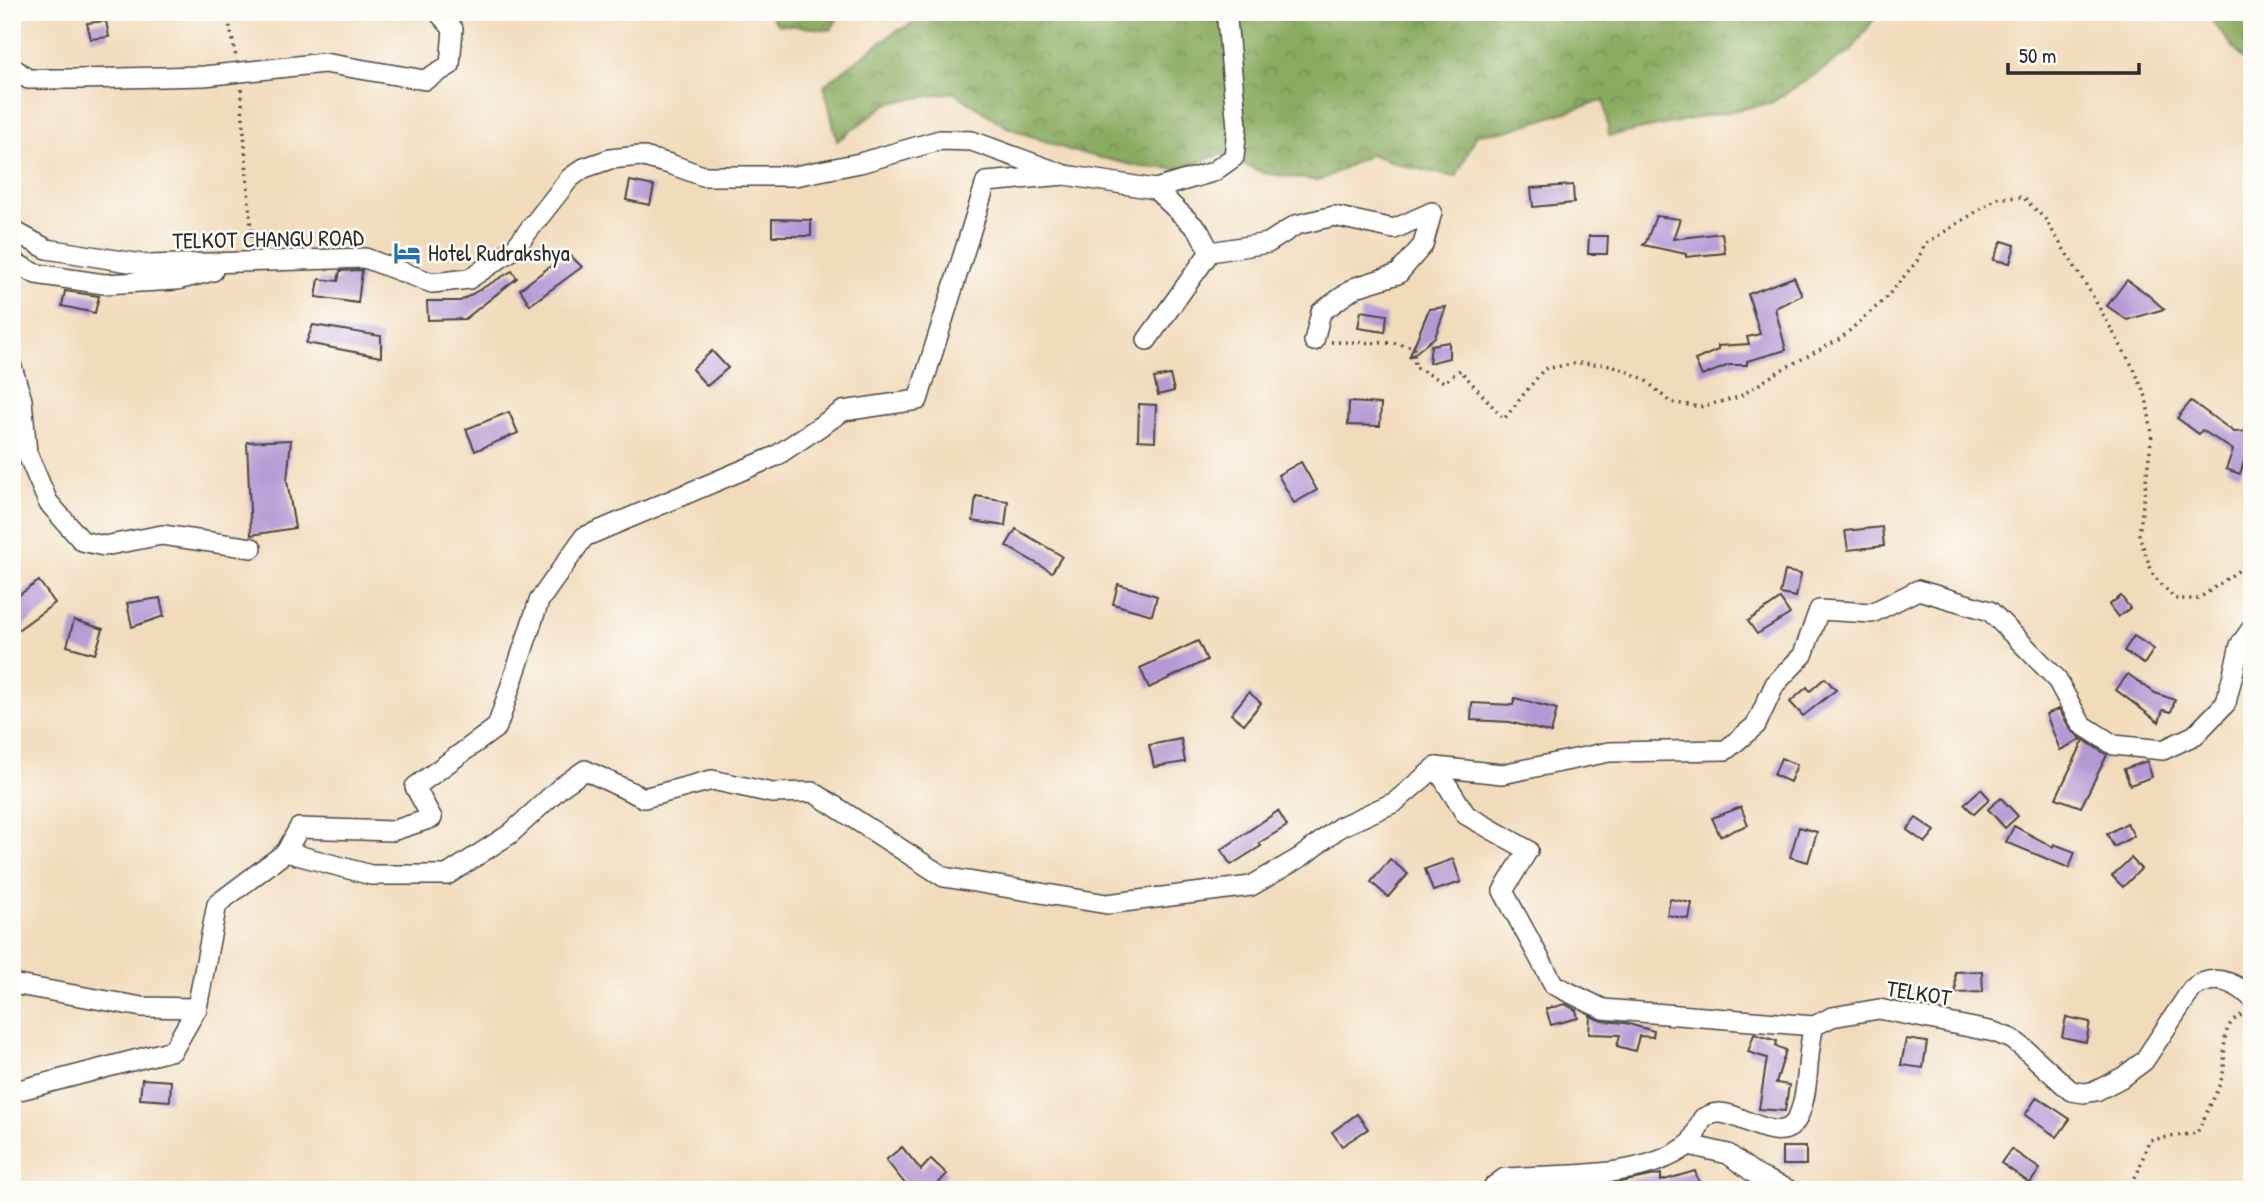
<svg xmlns="http://www.w3.org/2000/svg" width="2264" height="1202" viewBox="0 0 2264 1202" font-family="'Patrick Hand',sans-serif">
  <defs>
    <pattern id="forest-crowns" width="20" height="18" patternUnits="userSpaceOnUse" patternTransform="scale(1.75)"><rect width="20" height="18" fill="#8aac61"/><path d="M2 6a3 3 0 1 1 6 0M12 15a3 3 0 1 1 6 0" fill="none" stroke="#718c50"/></pattern>
  </defs>
  <rect width="100%" height="100%" fill="#fdfcf7"/>
  <filter id="ink" filterUnits="userSpaceOnUse"><feTurbulence type="fractalNoise" baseFrequency=".0143" numOctaves="2"/><feDisplacementMap in="SourceGraphic" scale="14" xChannelSelector="R" yChannelSelector="G"/><feConvolveMatrix kernelMatrix="1 2 1 2 8 2 1 2 1" color-interpolation-filters="sRGB"/></filter>
  <filter id="wash" filterUnits="userSpaceOnUse"><feTurbulence type="fractalNoise" baseFrequency=".00686" numOctaves="4" result="noise"/><feDisplacementMap in="SourceGraphic" scale="28" xChannelSelector="R" yChannelSelector="G"/><feGaussianBlur stdDeviation="1.57" result="paint"/><feColorMatrix in="noise" values="0 0 0 0 0 0 0 0 0 0 0 0 0 0 0 0 0 1.4 0 .05"/><feComposite in="paint" operator="in"/></filter>
  <g filter="url(#wash)">
    <rect width="100%" height="100%" fill="#f2dbbb"/>
    <!-- forest -->
    <g fill="url(#forest-crowns)" stroke="#5a6c46" stroke-width="2">
      <path d="M768,12H841L831,30L777,24Z"/>
      <path d="M935,12H1734L1733,14L1748,12H1879L1851,51L1771,103L1609,136L1604,100L1510,130L1477,134L1456,177L1401,165L1371,154L1319,181L1264,173L1221,154L1178,169L1141,167L1072,151L1009,128L953,92L888,103L837,141L824,85L893,33Z"/>
      <path d="M2205,12H2252V71Z"/>
    </g>
    <g id="blocks">
      <!-- building -->
      <g fill="#b599d4">
        <path d="M106,21L109,37L91,39L87,23Z"/>
        <path d="M630,181L654,186L650,205L626,200Z"/>
        <path d="M1573,185L1574,203L1533,207L1531,188Z"/>
        <path d="M1656,216L1680,219L1673,239L1722,233L1725,253L1686,257V254L1643,245L1646,242Z"/>
        <path d="M772,219L811,220V236H772Z"/>
        <path d="M1589,236H1608L1607,254H1588Z"/>
        <path d="M2002,241L2015,245L2010,263L1993,260Z"/>
        <path d="M568,253L582,267L530,305L520,289Z"/>
        <path d="M362,270L358,303L316,297L319,279L338,281L340,271Z"/>
        <path d="M512,271L517,278L465,319L428,320L427,301H460Z"/>
        <path d="M1794,277L1802,295L1775,308L1786,350L1747,361V365H1729L1702,376L1695,360L1718,350V346L1749,344L1747,337L1760,334L1748,294Z"/>
        <path d="M2127,280L2147,294L2164,309L2127,320L2107,306Z"/>
        <path d="M65,291L99,296L95,313L62,306Z"/>
        <path d="M1446,307L1435,337L1409,358L1429,309Z"/>
        <path d="M1361,311L1387,315L1385,332L1358,328Z"/>
        <path d="M313,325L381,336V357L306,343Z"/>
        <path d="M1449,342V358L1429,363L1431,345Z"/>
        <path d="M712,351L728,368L707,386L692,369Z"/>
        <path d="M1170,375L1174,391L1158,395L1154,378Z"/>
        <path d="M2191,401L2234,432L2252,431V449H2248L2240,474L2226,469L2233,450L2202,430L2199,434L2177,418Z"/>
        <path d="M1349,402L1381,404L1380,426L1348,425Z"/>
        <path d="M1139,404L1156,405L1155,441L1138,440Z"/>
        <path d="M509,412L518,433L475,451L466,429Z"/>
        <path d="M291,440L287,481L295,528L251,535L247,442Z"/>
        <path d="M1301,462L1317,490L1294,503L1278,475Z"/>
        <path d="M976,496L1008,501L1005,526L973,521Z"/>
        <path d="M1882,527L1884,546L1848,550L1845,531Z"/>
        <path d="M1016,529L1062,556L1052,572L1006,546Z"/>
        <path d="M1785,571L1801,574L1796,597L1780,594Z"/>
        <path d="M39,581L55,603L12,634V600Z"/>
        <path d="M1118,584L1157,596L1152,615L1113,604Z"/>
        <path d="M2121,596L2130,608L2118,617L2109,605Z"/>
        <path d="M160,598L164,616L132,627L127,603Z"/>
        <path d="M1780,599L1790,614L1757,634L1748,621Z"/>
        <path d="M74,620L103,629L95,654L67,646Z"/>
        <path d="M2134,636L2154,649L2144,664L2124,651Z"/>
        <path d="M1198,641L1207,660L1149,688L1140,668Z"/>
        <path d="M2128,674L2155,693L2175,700L2171,712L2163,710L2159,722L2116,690Z"/>
        <path d="M1825,678L1836,690L1803,716L1790,702L1807,687L1810,691Z"/>
        <path d="M1249,692L1261,703L1244,724L1231,714Z"/>
        <path d="M1515,698L1557,709L1551,733L1510,722L1471,720L1472,703L1513,705Z"/>
        <path d="M2059,709L2071,730L2082,739L2060,750L2046,714Z"/>
        <path d="M1181,739L1185,762L1154,767L1149,745Z"/>
        <path d="M2084,740L2107,755L2081,807L2056,798Z"/>
        <path d="M1781,758L1797,765L1790,782L1774,775Z"/>
        <path d="M2147,761L2152,777L2130,785L2124,769Z"/>
        <path d="M1981,789L1990,799L1974,814L1964,804Z"/>
        <path d="M2001,798L2018,816L2005,828L1988,809Z"/>
        <path d="M1741,807L1748,825L1720,836L1712,818Z"/>
        <path d="M1278,811L1287,826L1259,843L1261,846L1231,865L1221,850Z"/>
        <path d="M1916,818L1935,831L1925,843L1907,830Z"/>
        <path d="M2127,823L2134,836L2114,847L2107,834Z"/>
        <path d="M2014,826L2053,847L2054,844L2075,852L2069,868L2006,842Z"/>
        <path d="M1799,827L1817,832L1808,862L1790,857Z"/>
        <path d="M2131,858L2141,869L2123,887L2112,876Z"/>
        <path d="M1390,859L1408,874L1388,897L1371,882Z"/>
        <path d="M1453,859L1461,882L1433,891L1425,869Z"/>
        <path d="M1670,899L1692,903L1689,919L1667,915Z"/>
        <path d="M1982,971L1983,992L1956,993L1955,972Z"/>
        <path d="M1565,1004L1576,1010L1578,1018L1551,1025L1546,1009Z"/>
        <path d="M1590,1016L1602,1021L1625,1023L1654,1031L1653,1037L1639,1036L1635,1051L1617,1046L1620,1035L1589,1034Z"/>
        <path d="M2066,1017L2090,1022L2086,1042L2062,1037Z"/>
        <path d="M1754,1034L1777,1041L1776,1046L1786,1050L1776,1083L1789,1085L1785,1111L1759,1109L1767,1058L1748,1052Z"/>
        <path d="M1906,1039L1927,1042L1923,1068L1901,1065Z"/>
        <path d="M142,1079L171,1081L170,1101L140,1099Z"/>
        <path d="M2037,1097L2070,1119L2057,1137L2025,1115Z"/>
        <path d="M1357,1114L1368,1129L1342,1146L1332,1132Z"/>
        <path d="M902,1147L921,1170L931,1159L947,1174L932,1190H910L886,1160Z"/>
        <rect x="1782" y="1147" width="24" height="18"/>
        <path d="M2011,1149L2040,1169L2030,1183L2001,1163Z"/>
        <path d="M1695,1171L1699,1183L1679,1190H1611L1610,1184L1661,1174V1181Z"/>
      </g>
    </g>
  </g>
  <g filter="url(#ink)">
    <use href="#blocks" fill-opacity="0" stroke="#494541" stroke-width="2"/>
    <g fill="none" stroke-linecap="round" stroke-linejoin="round">
      <!-- minor casing -->
      <g stroke="#494541" stroke-width="22">
        <g id="minor">
          <path d="M12,67L28,79H79L204,76L324,63L425,80L450,65L453,29L438,12"/>
          <path d="M1155,189L1199,231L1210,252L1268,243L1296,225L1334,216L1394,229L1432,212L1423,245L1398,274L1356,287L1321,312L1314,341"/>
          <path d="M12,230L47,249L148,265L365,258L432,283L469,279L514,249L570,178L584,168L610,159L640,156L670,164L703,176H795L860,163L940,140L972,141L1065,175L1155,189L1213,172L1234,157L1237,127L1227,20L1229,12"/>
          <path d="M12,261L36,274L104,284L177,280L213,271"/>
          <path d="M1147,340L1210,252"/>
          <path d="M12,367L22,400L27,453L48,502L82,541L104,546L162,535L252,548"/>
          <path d="M1436,767L1502,774L1609,752L1726,750L1756,725L1775,684L1803,655L1819,610L1872,613L1918,590L1990,611L2056,678L2081,724L2114,745L2163,750L2195,735L2226,703L2240,645L2252,628"/>
          <path d="M286,852L371,875H447L510,834L561,787L585,770L644,798L712,780L772,793L813,792L944,877L1107,904L1251,886L1301,857L1340,827L1395,802L1436,767L1466,815L1528,850L1503,891L1554,985L1603,1009L1814,1026"/>
          <path d="M12,984L142,1007L197,1008"/>
          <path d="M12,1092L173,1050L197,1008L217,904L286,852L299,828L392,831L432,818L415,787L497,727L539,601L584,537L776,456L843,411L918,400L986,182L1065,175"/>
          <path d="M1689,1145L1728,1154L1758,1176L1789,1190"/>
          <path d="M1492,1190L1494,1186L1505,1178C1561,1174 1640,1180 1687,1146C1694,1141 1698,1126 1703,1118C1707,1116 1713,1113 1718,1113C1742,1111 1786,1154 1800,1112C1810,1085 1806,1054 1814,1026L1832,1017L1879,1009L1994,1032L2012,1039L2026,1050L2071,1091L2084,1093L2096,1091L2123,1077L2144,1061L2192,989C2212,973 2234,981 2252,998"/>
        </g>
      </g>
      <!-- path -->
      <g stroke="#494541" stroke-width="3.5" stroke-dasharray="2 5" stroke-linecap="butt">
        <path d="M227,12L236,57"/>
        <path d="M241,89L252,245"/>
        <path d="M1331,342L1394,343L1414,347L1415,367L1444,382L1460,370L1504,419L1544,369L1578,363L1612,365L1644,379L1670,402L1700,407L1739,397L1781,370L1840,339L1884,300L1917,261L1925,244L1998,198L2023,197L2045,219L2088,288L2134,369L2146,397L2152,434L2139,535L2153,575L2175,599H2198L2252,561"/>
        <path d="M2128,1190L2138,1172L2149,1140L2197,1133C2205,1115 2216,1096 2222,1077C2229,1054 2215,1026 2244,1014"/>
      </g>
      <!-- minor -->
      <use href="#minor" stroke="#fff" stroke-width="19"/>
    </g>
  </g>
  <!-- icons -->
  <defs>
    <g id="hotel-bare" transform="scale(2.1)"><path d="M-6-4.5h1.5V1H6V5H4.5V3h-9V5H-6ZM-4 0a1.8 1.8 0 1 1 3.6 0ZM.5 0V-2.5h3Q6-2.5 6 0Z" fill="#1f6fb2" stroke="#fdfcf7" stroke-width="2.5" paint-order="stroke"/></g>
  </defs>
  <g fill-rule="evenodd">
    <use href="#hotel-bare" x="407" y="253"/>
  </g>
  <g text-anchor="middle" stroke-width="5" stroke-linejoin="round" paint-order="stroke">
    <!-- street labels -->
    <g font-size="23" fill="#2b2b2b" stroke="#fdfcf7">
      <text transform="translate(268 239) rotate(-1)" y="8">TELKOT CHANGU ROAD</text>
      <text transform="translate(1919 993) rotate(9)" y="8">TELKOT</text>
    </g>
    <!-- poi labels -->
    <g font-size="23" fill="#2b2b2b" stroke="#fdfcf7" text-anchor="start">
      <text x="428" y="261">Hotel Rudrakshya</text>
    </g>
  </g>
  <!-- margin -->
  <rect width="2264" height="1202" fill="none" stroke="#fdfcf7" stroke-width="42"/>
  <!-- scale -->
  <path d="M2008 63v10h131v-10" fill="none" stroke="#2b2b2b" stroke-width="3.5"/>
  <text x="2019" y="63" font-size="21" fill="#2b2b2b" stroke="#fdfcf7" stroke-width="5" paint-order="stroke">50 m</text>
</svg>
